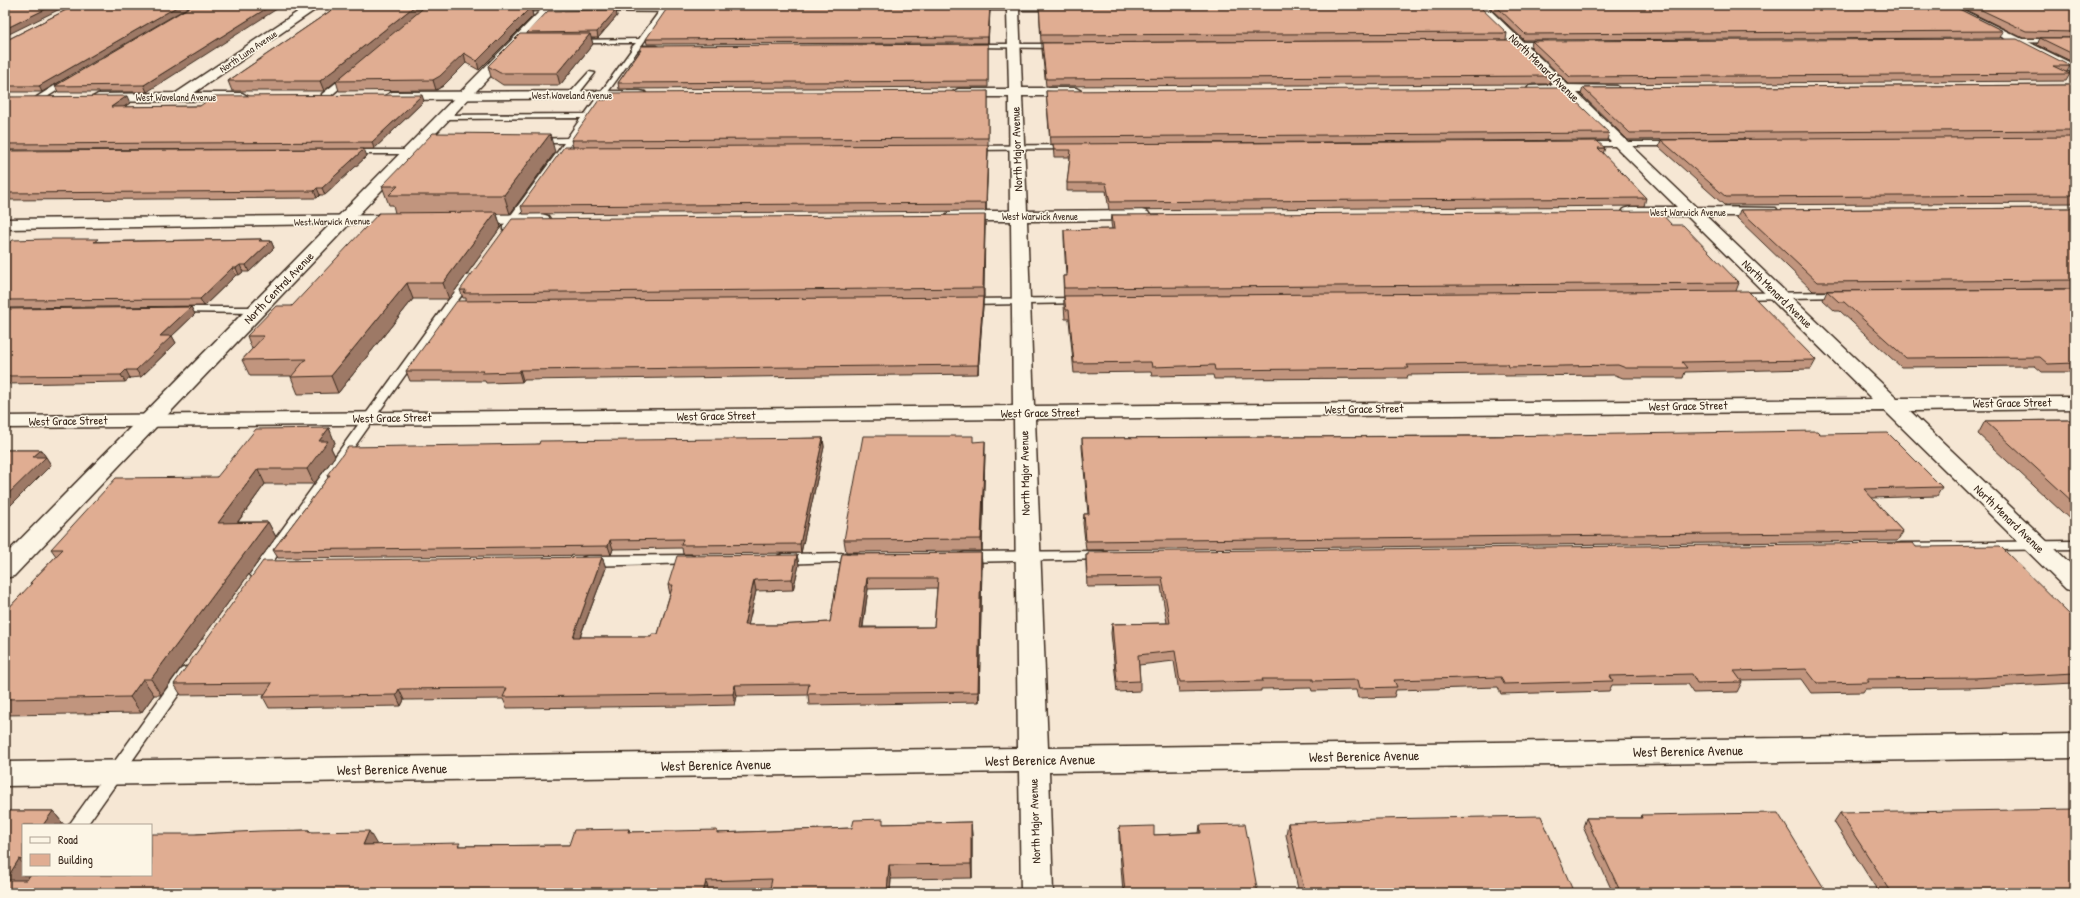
<svg xmlns="http://www.w3.org/2000/svg" width="2080" height="898" viewBox="0 0 2080 898" font-family="'Patrick Hand',sans-serif">
  <rect width="100%" height="100%" fill="#f6e7d4"/>
  <filter id="ink" filterUnits="userSpaceOnUse"><feTurbulence type="fractalNoise" baseFrequency=".025" numOctaves="2"/><feDisplacementMap in="SourceGraphic" scale="8" xChannelSelector="R" yChannelSelector="G"/><feConvolveMatrix kernelMatrix="1 2 1 2 8 2 1 2 1" color-interpolation-filters="sRGB"/></filter>
  <g filter="url(#ink)">
    <g fill="none" stroke-linecap="round" stroke-linejoin="round">
      <!-- service casing -->
      <g stroke="#3b2a1e" stroke-width="3">
        <g id="service">
          <path d="M664,5H670L641,46H656L658,47V49L638,50L509,230H503V226L564,143H532V139L567,138L581,118L444,119L440,117L441,115L585,114L632,49V47L636,43H576L574,42V40L639,39Z"/>
          <path d="M548,7L550,8V10L515,12L512,10L515,8Z"/>
          <path d="M2010,39H2075V43L2008,42V40Z"/>
          <path d="M1510,42H1548L1551,44L1548,46L1508,45L1507,44Z"/>
          <path d="M972,44H1058L1061,46L1058,48L970,47V45Z"/>
          <path d="M589,72L595,73L576,97H570V93Z"/>
          <path d="M347,74L354,76L328,98H322V94Z"/>
          <path d="M67,78L74,80L42,100L35,98Z"/>
          <path d="M1581,142H1676L1680,144L1676,146H1584L1580,144Z"/>
          <path d="M1070,145L1074,147L1073,149L972,150L968,148L972,146Z"/>
          <path d="M347,150H410L414,152L410,154H350L346,152Z"/>
          <path d="M469,275L474,278L456,303L474,304L475,306L474,308L452,309L262,577H252L250,574L252,571L466,276Z"/>
          <path d="M1840,292L1845,295L1844,297L1738,299L1733,296L1738,293Z"/>
          <path d="M1080,298L1084,299L1085,301L1084,303L968,305L963,302L968,299Z"/>
          <path d="M176,307H257L262,310L257,313L172,312L171,310L172,308Z"/>
          <path d="M2075,541V549L1901,551L1896,550L1894,547L1896,544L1901,543Z"/>
          <path d="M1102,551L1107,553L1109,556L1107,559L965,562L960,560L958,557L960,554L965,552Z"/>
          <path d="M856,553L861,555L863,558L861,561L783,564L778,562L776,559L778,556L783,554Z"/>
          <path d="M690,555L695,557L697,560L695,563L587,566L582,564L580,561L582,558L587,556Z"/>
          <path d="M186,667L191,669L193,673L191,677L87,825H69L181,669Z"/>
        </g>
      </g>
      <!-- minor casing -->
      <g stroke="#3b2a1e" stroke-width="3">
        <g id="minor">
          <path d="M308,5H322L194,93H242L249,97L247,100L98,102L91,98L98,94L176,93Z"/>
          <path d="M955,5H1073L1075,7L1069,10H1019L1022,88H1076L1083,92L1076,96H1022L1027,211L1142,210L1148,212L1150,215L1148,218L1142,220L1027,221L1034,406L1872,399L1687,216L1624,215L1622,212L1624,209L1630,207H1677L1561,93L1529,92L1527,89L1529,86L1553,85L1475,8H1449L1443,5H1496L1494,7L1488,8L1568,85L1617,86L1619,89L1617,92L1612,93H1577L1696,207L1776,208L1778,211L1776,214L1770,216H1706L1897,398L2075,397V409L1910,411L2075,568V592L2066,589L1885,411L1035,419L1048,748L2075,734V758L1049,772L1053,893H1021L1019,772L5,786V762L1018,748L1014,419L5,428V416L1013,406L1011,221H954L948,219L946,216L948,213L954,211H1010L1009,97H958L951,93L958,89H1009L1007,10H959L955,9L953,7Z"/>
          <path d="M1938,5H1953L2075,65V74Z"/>
          <path d="M548,6H697L703,9L697,12L544,11L542,9Z"/>
          <path d="M640,91L645,92L647,95L645,98L392,100L385,96L392,92Z"/>
          <path d="M542,214L548,216L550,219L548,222L468,225L462,223L460,220L462,217L468,215Z"/>
          <path d="M402,215L408,217L410,220L408,223L5,229V219Z"/>
        </g>
      </g>
      <!-- secondary casing -->
      <g stroke="#3b2a1e" stroke-width="3">
        <path id="secondary" d="M546,5H558L14,576L5,578V555Z"/>
      </g>
      <!-- service -->
      <use href="#service" fill="#fcf5e5" fill-rule="evenodd"/>
      <!-- minor -->
      <use href="#minor" fill="#fcf5e5" fill-rule="evenodd"/>
      <!-- secondary -->
      <use href="#secondary" fill="#fcf5e5" fill-rule="evenodd"/>
    </g>
    <!-- wall -->
    <g fill="#c1957e" stroke="#3b2a1e" fill-rule="evenodd">
      <path d="M76,5L42,92H5V41Z"/>
      <path d="M193,5L147,92H58L55,86Z"/>
      <path d="M339,5H527L526,6H517L518,7H531L533,16L479,70L466,63L443,86L436,90L339,91L336,81L324,91H232L228,81Z"/>
      <path d="M1039,5L1507,33L1506,40L1041,43Z"/>
      <path d="M1492,5H1951L2003,31L2000,38L1524,40L1491,9Z"/>
      <path d="M1956,5H2075V38H2023Z"/>
      <path d="M990,6L988,43L647,44L646,39Z"/>
      <path d="M616,10L617,16L598,38H591L593,44L560,85H503L491,77L488,66L527,34V33Z"/>
      <path d="M2040,38H2075V63L2037,45Z"/>
      <path d="M1532,41L2070,66L2067,72H2064L2070,74L2066,81L1569,84L1531,47Z"/>
      <path d="M1042,43L1551,76L1549,84L1046,86L1042,50Z"/>
      <path d="M988,44V87L619,89L618,83L639,52V50Z"/>
      <path d="M2075,85V203L1724,205L1659,147L1661,140L1745,139L1628,140L1581,94L1583,88Z"/>
      <path d="M988,91V145L986,211L523,214L521,206L573,147L571,140Z"/>
      <path d="M1046,91L1609,133L1607,140L1184,143L1605,148L1603,154L1646,198L1644,206L1109,210L1106,191H1067V183L1070,157H1054L1053,144H1050Z"/>
      <path d="M5,97L130,103L124,107L200,106L424,101L374,149L5,150Z"/>
      <path d="M5,151L367,156L325,195H320L317,198L5,200Z"/>
      <path d="M555,152L510,214H497L501,227L449,299H413L338,393L298,394L291,377V376H250L242,360L252,349L247,336L292,306L395,213L393,205H389L382,186Z"/>
      <path d="M2075,208V289L1813,291L1737,218L1740,210Z"/>
      <path d="M1112,215L1672,225L1739,283L1736,291L1816,360L1811,369L1685,372L1683,378H1623L1615,375L1505,376L1504,374H1494L1408,375L1407,378L1214,379L1213,375L1152,376L1151,372L1074,373L1069,319H1065L1064,306L1063,276H1066L1064,238V230L1112,229L1111,223Z"/>
      <path d="M985,224L983,306L978,374L523,380L522,382L486,383L485,381H410L406,371L466,301V298H463L460,290Z"/>
      <path d="M261,239L262,241H271L274,248L249,272H243L239,275H236L204,306L5,308V243Z"/>
      <path d="M2075,289V372H2042L2035,366L1901,367L1840,311H1835L1823,300L1827,291Z"/>
      <path d="M191,307L195,314L172,336L176,343L141,377L130,378L125,382L5,384V309Z"/>
      <path d="M2075,420V524L1978,434L1985,421Z"/>
      <path d="M329,428L335,443L331,448L335,456L314,484H265L238,522H268L276,537L161,695H154L141,713L5,715V612L31,585L30,583L56,556L51,549Z"/>
      <path d="M1820,434L1942,487L1937,496L1872,498L1903,532L1897,541L1086,550L1083,523L1084,514H1088L1082,447V438Z"/>
      <path d="M823,438L824,447L801,553L683,554L682,548L613,549L611,555L278,558L273,550L328,478L327,475L539,444Z"/>
      <path d="M973,442L985,453L982,551L846,552L844,540Z"/>
      <path d="M5,450H41L51,465L10,506H5Z"/>
      <path d="M1916,547L2075,620V683L1968,688L1865,689L1863,692L1811,693L1801,679L1741,680L1742,682L1737,692L1693,693L1687,684L1612,685L1609,691L1501,694L1498,687L1396,690L1394,697L1358,698L1356,690L1312,691L1311,688L1261,689V691L1222,692V691L1179,692L1174,661L1139,665L1140,681V691L1117,692L1111,633L1112,624L1167,623L1161,586L1087,587L1086,564V555Z"/>
      <path d="M981,553L982,564L979,702L809,705L808,695L737,696L735,705L692,706L507,708L503,699L404,700L401,706L269,708L263,697L265,694L181,695L174,684L602,557L606,568L580,637H651L658,634L670,594L668,585L797,555L799,565L793,590L756,591L748,625H778L830,622L842,554ZM937,588L934,627H863L868,589Z"/>
      <path d="M5,811H53L64,825H23V875H30L197,834L309,830L311,832L377,845L461,846L569,845L629,829L630,832L718,833L852,828L884,824L971,822L972,836V878L891,879L890,893H5Z"/>
      <path d="M1840,813L2075,893H1879L1834,822Z"/>
      <path d="M1641,815L1827,893H1613L1583,827L1586,818H1640Z"/>
      <path d="M1288,823L1574,893H1299L1286,835Z"/>
      <path d="M1200,825L1258,893H1123L1119,839V827L1154,835L1199,833Z"/>
    </g>
    <!-- shaded-wall -->
    <g fill="#9d7966" stroke="#3b2a1e">
      <path d="M54,5H68L5,36V29Z"/>
      <path d="M180,5H192L42,92L39,86Z"/>
      <path d="M272,5H283L147,92L144,85Z"/>
      <path d="M416,5H429L324,91L320,81Z"/>
      <path d="M515,5H517L519,12L513,7Z"/>
      <path d="M990,6V12L988,43V37Z"/>
      <path d="M531,7L533,16L479,70L477,61Z"/>
      <path d="M616,10L617,16L598,38L597,32Z"/>
      <path d="M590,34L593,44L560,85L557,73Z"/>
      <path d="M464,53L466,63L443,86L436,90L433,80Z"/>
      <path d="M422,95L424,101L374,149L372,142Z"/>
      <path d="M127,96L130,103L114,113L111,107Z"/>
      <path d="M550,134L555,152L510,214L504,195Z"/>
      <path d="M988,145V152L986,211V203Z"/>
      <path d="M364,149L367,156L325,195L322,188Z"/>
      <path d="M317,188L320,195L317,198L314,191Z"/>
      <path d="M496,212L501,227L449,299L443,283Z"/>
      <path d="M985,215V224L984,297L983,288Z"/>
      <path d="M271,241L274,248L249,272L246,265Z"/>
      <path d="M240,265L243,272L239,275L236,268Z"/>
      <path d="M232,268L236,275L204,306L200,299Z"/>
      <path d="M407,283L413,299L338,393L331,376Z"/>
      <path d="M983,297V306L978,374V365Z"/>
      <path d="M191,307L195,314L172,336L176,343L141,377L136,370L160,336Z"/>
      <path d="M126,370L130,378L125,382L121,375Z"/>
      <path d="M520,370L523,380L522,382L519,372Z"/>
      <path d="M329,428L335,443L331,448L335,456L314,484L307,469L319,441Z"/>
      <path d="M823,438L824,447L801,553L800,544Z"/>
      <path d="M985,441V453L982,551L981,539Z"/>
      <path d="M41,450L46,457L51,465L10,506L5,499V497L33,457Z"/>
      <path d="M258,469L265,484L226,538L218,523Z"/>
      <path d="M268,522L276,537L161,695L151,679Z"/>
      <path d="M610,540L613,549L611,555L608,546Z"/>
      <path d="M981,553L982,564L979,702L978,692Z"/>
      <path d="M797,555L799,565L793,590L792,579Z"/>
      <path d="M602,557L606,568L576,647L573,637Z"/>
      <path d="M867,578L868,589L861,638L860,628Z"/>
      <path d="M754,580L756,591L746,635L744,625Z"/>
      <path d="M143,679L154,695L141,713L130,697Z"/>
      <path d="M735,685L737,696L735,705L733,694Z"/>
      <path d="M399,689L404,700L401,706L396,695Z"/>
      <path d="M53,811L64,825H43Z"/>
      <path d="M971,822L972,836V878L971,864Z"/>
      <path d="M369,831L377,845H363Z"/>
      <path d="M19,859L23,864V875H30L19,893L6,880Z"/>
      <path d="M889,865L891,879L890,893H887Z"/>
      <path d="M706,881L709,893H703Z"/>
    </g>
    <!-- building -->
    <g fill="#e0ad92" stroke="#3b2a1e" fill-rule="evenodd">
      <path d="M5,5H54L5,29Z"/>
      <path d="M76,5H180L39,86H5V41Z"/>
      <path d="M193,5H272L144,85L55,86Z"/>
      <path d="M339,5H416L320,81H228Z"/>
      <path d="M427,5H515L513,7H531L477,61L464,53L440,76L433,80L336,81Z"/>
      <path d="M1039,5H1478L1507,33L1041,35Z"/>
      <path d="M1495,5H1951L2003,31L1525,34Z"/>
      <path d="M1971,5H2075V32L2026,31Z"/>
      <path d="M990,6L988,37L646,39L668,7Z"/>
      <path d="M616,10L597,32L527,33L548,11Z"/>
      <path d="M520,34H590L557,73H500L488,66Z"/>
      <path d="M2040,38H2075V55Z"/>
      <path d="M2017,39L2070,66H2053L2070,74L1570,77L1532,41Z"/>
      <path d="M1514,40L1551,76L1046,79L1042,43Z"/>
      <path d="M988,44V81L618,83L641,50H639L641,46Z"/>
      <path d="M2075,85V130L1630,133L1583,88Z"/>
      <path d="M1562,88L1609,133L1050,137L1046,91Z"/>
      <path d="M988,91V138L571,140L599,100H606L611,93Z"/>
      <path d="M422,95L372,142L5,144V97L127,96L111,107L200,106L214,96Z"/>
      <path d="M433,133L550,134L504,195H389L398,186H382Z"/>
      <path d="M2075,137V195L1726,197L1661,140Z"/>
      <path d="M1597,141L1605,148H1598L1646,198L1110,202L1106,183H1067L1071,150H1054L1053,144Z"/>
      <path d="M988,145L986,203L521,206L564,147Z"/>
      <path d="M364,149L322,188H317L314,191L5,193V151Z"/>
      <path d="M2075,208V280L1817,282L1740,210Z"/>
      <path d="M1659,211L1672,225H1683L1739,283L1064,288L1063,276H1067L1064,230L1114,229L1112,215Z"/>
      <path d="M496,212L443,283H407L331,376L291,377L306,359L242,360L264,336H247L276,306H292L379,213Z"/>
      <path d="M985,215L983,288L464,293L466,290H460L512,219Z"/>
      <path d="M46,239H98L94,242L261,239L259,241H271L246,265H240L236,268H232L200,299L5,300V243H9L13,240Z"/>
      <path d="M2075,289V363L2048,364L2040,357L1906,358L1844,302H1839L1827,291Z"/>
      <path d="M1748,291L1816,360L1682,362L1687,368H1626L1618,365L1508,367L1507,364H1497L1407,365L1409,368L1215,370L1214,365L1152,367L1151,362L1074,363L1069,310H1066L1064,296Z"/>
      <path d="M983,297L978,365L520,370L519,372L482,373L484,371H406L457,301Z"/>
      <path d="M191,307L160,336H172L136,370H126L121,375L5,376V309Z"/>
      <path d="M2075,420V504L1985,421Z"/>
      <path d="M329,428L319,441H328L307,469H258L218,523L268,522L151,679H143L130,697L5,699V612L32,583H30L63,549H51L116,478L217,477L256,429Z"/>
      <path d="M1817,431L1820,434L1888,433L1942,487L1864,489L1903,532L1086,541L1084,514H1089L1082,438L1494,436Z"/>
      <path d="M863,436H973V442L985,441L981,539L844,540Z"/>
      <path d="M823,438L800,544L681,545L683,539L610,540L608,546L273,550L330,475H327L348,447L539,444L540,441Z"/>
      <path d="M5,450H41L33,457H46L5,497Z"/>
      <path d="M1913,543L1916,547L2000,546L2075,620V673L1975,678L1867,679L1869,682L1817,683L1806,669L1734,671L1742,682L1697,683L1692,674L1610,676L1613,681L1504,684L1501,677L1394,680L1397,687L1360,688L1358,680L1313,681V679H1262L1263,681L1224,682L1223,681L1180,682L1175,651L1138,655L1140,681L1117,682L1112,624L1170,623L1162,577L1087,578L1086,555H1088V552Z"/>
      <path d="M981,553L978,692L807,694L809,684L735,685L733,694L689,695L503,697L507,688L399,689L396,695L263,697L272,683L174,684L263,561L602,557L573,637H651L652,634H658L673,585H668L677,556L797,555L792,579L754,580L744,625H778L830,622L842,554ZM867,578H938L934,627L860,628Z"/>
      <path d="M2075,809V893H1892L1840,813Z"/>
      <path d="M5,811H53L43,825H23V860L19,859L6,880H27L30,875H151V834H197L260,831L309,830L308,832L369,831L363,845L460,843L458,846L569,845L574,830L629,829L628,832L717,830V833L852,828L854,820L883,819V824L971,822V864L889,865L887,893H769L772,879L706,881L703,893H5Z"/>
      <path d="M1778,813L1827,893H1621L1586,818H1642L1641,815L1701,814Z"/>
      <path d="M1541,816L1574,893H1305L1288,823L1376,819Z"/>
      <path d="M1245,824L1258,893H1125L1119,827L1154,826V835L1201,833L1200,825Z"/>
    </g>
  </g>
  <g text-anchor="middle" stroke-width="3" stroke-linejoin="round" paint-order="stroke">
    <!-- far-street labels -->
    <g font-size="10" fill="#3b2a1e" stroke="#fcf5e5">
      <text transform="translate(248 51) rotate(-34)" y="4">North Luna Avenue</text>
      <text x="572" y="99">West Waveland Avenue</text>
      <text x="176" y="101">West Waveland Avenue</text>
      <text x="1688" y="216">West Warwick Avenue</text>
      <text x="1040" y="220">West Warwick Avenue</text>
      <text transform="translate(332 221) rotate(-1)" y="4">West Warwick Avenue</text>
    </g>
    <!-- street labels -->
    <g font-size="12" fill="#3b2a1e" stroke="#fcf5e5">
      <text transform="translate(1544 68) rotate(44)" y="4">North Menard Avenue</text>
      <text transform="translate(1017 149) rotate(-92)" y="4">North Major Avenue</text>
      <text transform="translate(279 288) rotate(-46)" y="4">North Central Avenue</text>
      <text transform="translate(1777 294) rotate(44)" y="4">North Menard Avenue</text>
      <text transform="translate(2012 403) rotate(-1)" y="4">West Grace Street</text>
      <text transform="translate(1688 406) rotate(-1)" y="4">West Grace Street</text>
      <text transform="translate(1364 409) rotate(-1)" y="4">West Grace Street</text>
      <text transform="translate(1040 413) rotate(-1)" y="4">West Grace Street</text>
      <text transform="translate(716 416) rotate(-1)" y="4">West Grace Street</text>
      <text transform="translate(392 418) rotate(-1)" y="4">West Grace Street</text>
      <text transform="translate(68 421) rotate(-1)" y="4">West Grace Street</text>
      <text transform="translate(1025 473) rotate(-91)" y="4">North Major Avenue</text>
      <text transform="translate(2009 519) rotate(44)" y="4">North Menard Avenue</text>
      <text transform="translate(1035 821) rotate(-92)" y="4">North Major Avenue</text>
    </g>
    <!-- near-street labels -->
    <g font-size="14" fill="#3b2a1e" stroke="#fcf5e5">
      <text transform="translate(1688 751) rotate(-1)" y="5">West Berenice Avenue</text>
      <text transform="translate(1364 756) rotate(-1)" y="5">West Berenice Avenue</text>
      <text transform="translate(1040 760) rotate(-1)" y="5">West Berenice Avenue</text>
      <text transform="translate(716 765) rotate(-1)" y="5">West Berenice Avenue</text>
      <text transform="translate(392 769) rotate(-1)" y="5">West Berenice Avenue</text>
    </g>
  </g>
  <!-- margin -->
  <rect width="2080" height="898" fill="none" stroke="#fcf5e5" stroke-width="20"/>
  <rect x="10" y="10" width="2060" height="878" fill="none" stroke="#3b2a1e" stroke-width="1.5" filter="url(#ink)"/>
  <!-- legend -->
  <rect x="22" y="824" width="130" height="52" fill="#fcf5e5" stroke="#afa495"/>
  <rect x="30" y="837" width="20" height="6" fill="#fcf5e5" stroke="#afa495"/>
  <text x="58" y="844" font-size="12" fill="#3b2a1e">Road</text>
  <rect x="30" y="854" width="20" height="12" fill="#e0ad92" stroke="#afa495"/>
  <text x="58" y="864" font-size="12" fill="#3b2a1e">Building</text>
</svg>
